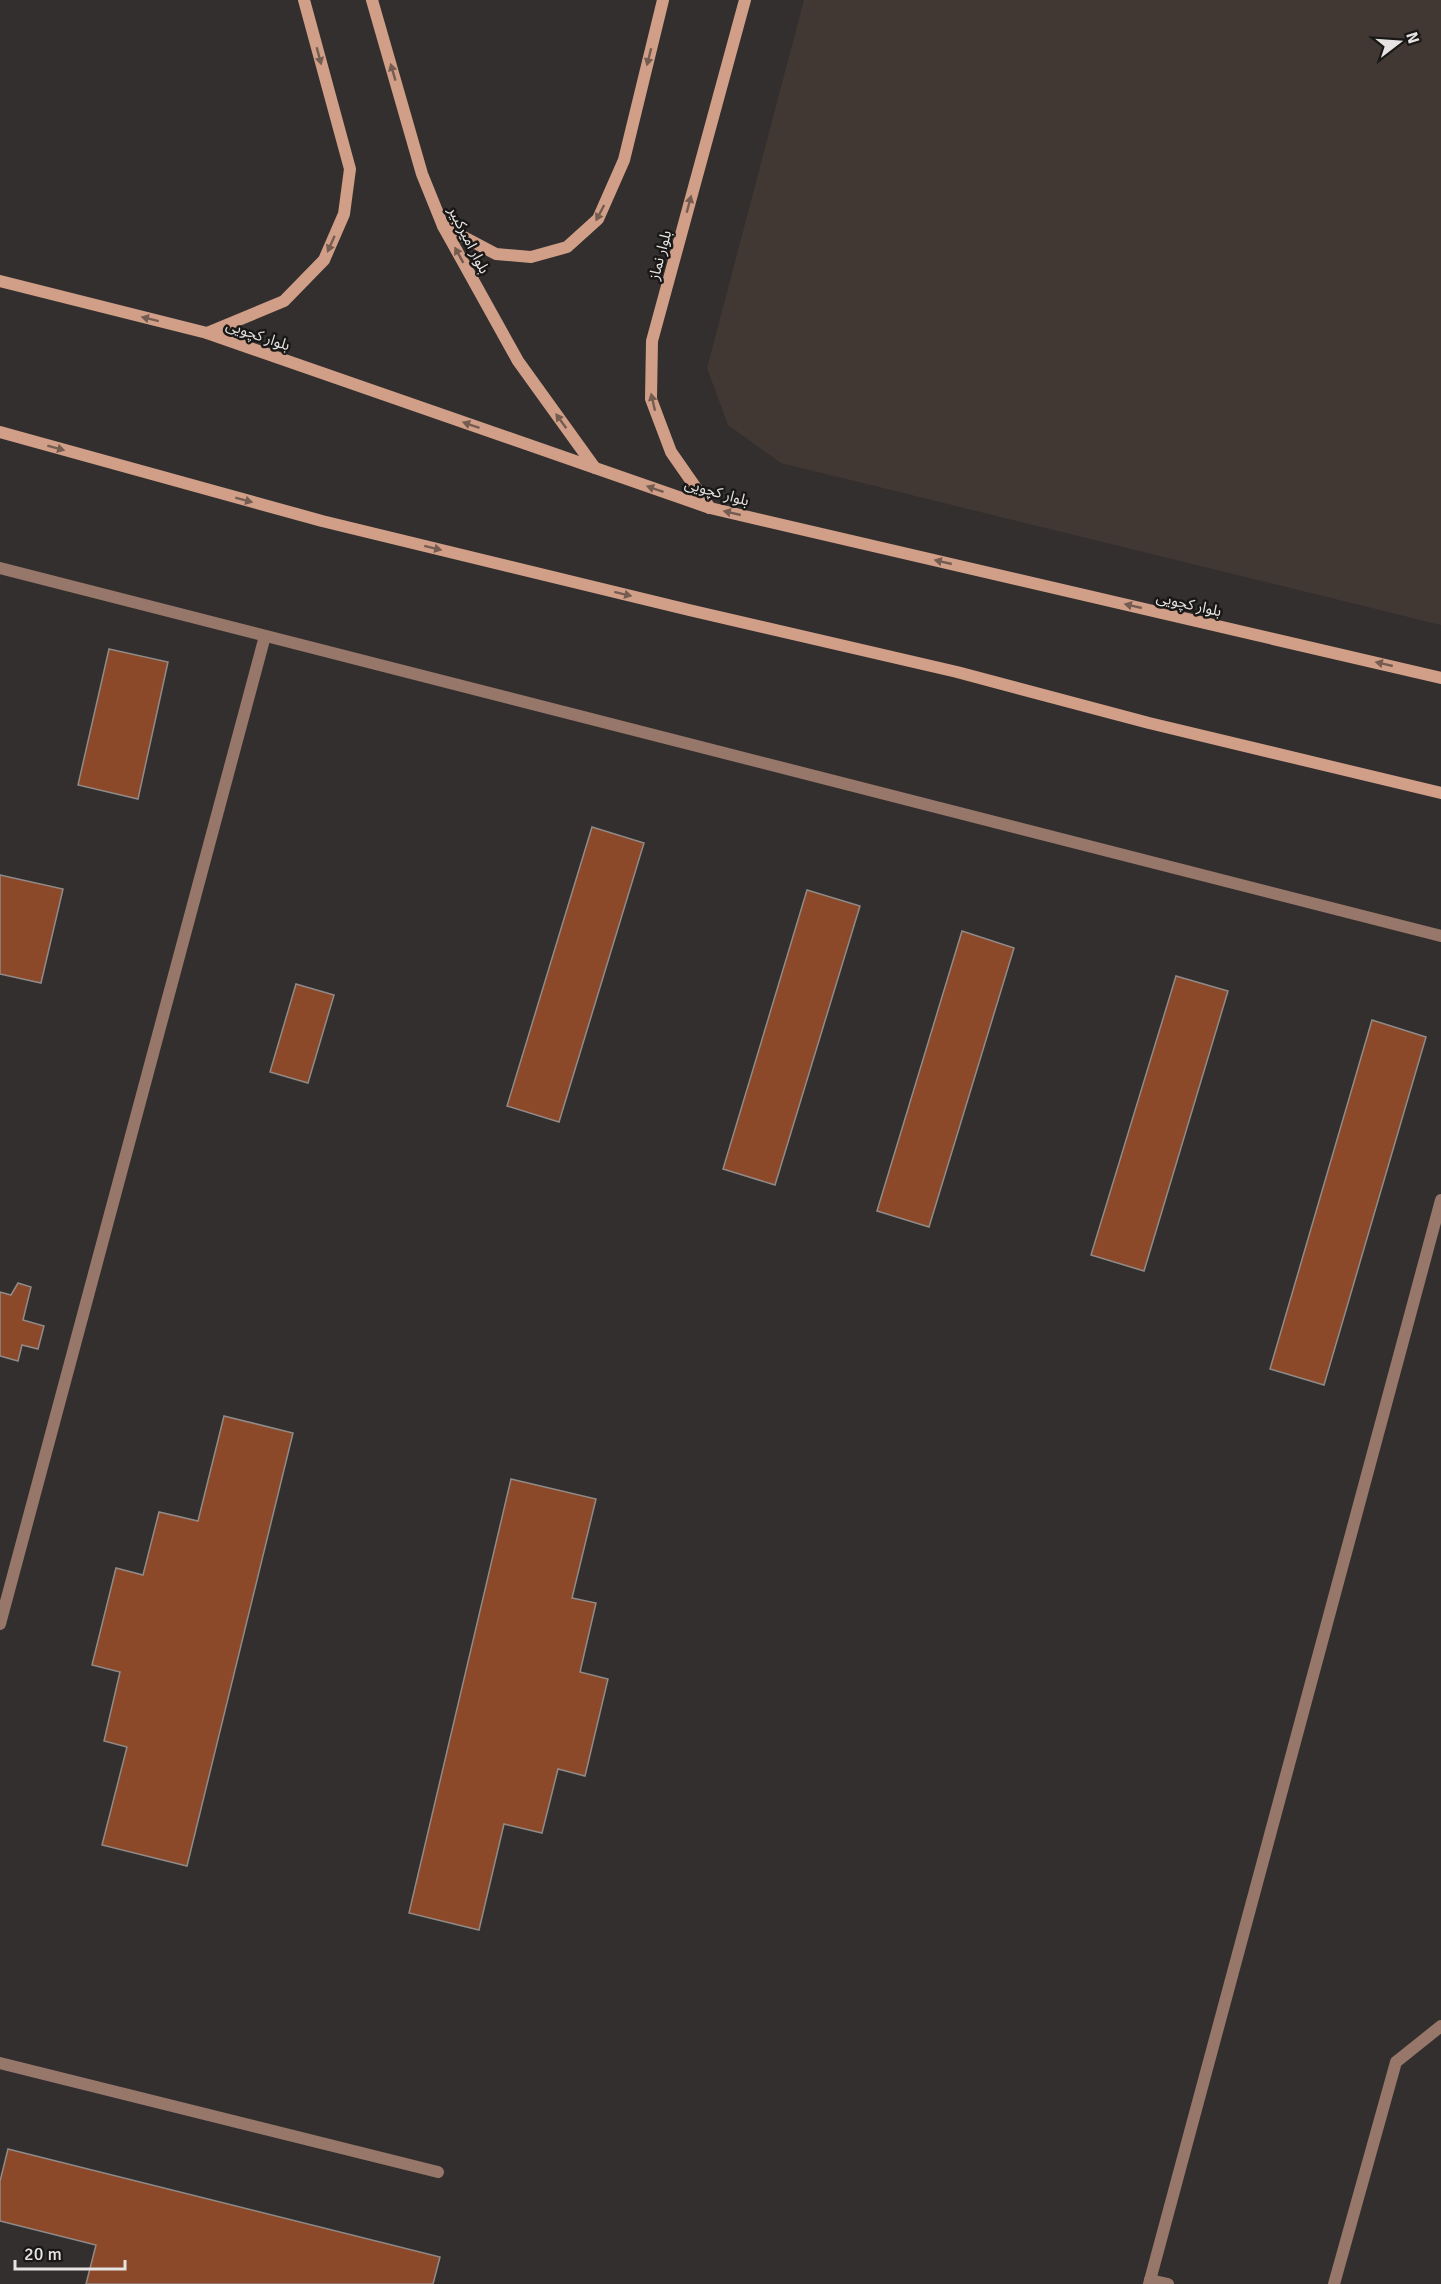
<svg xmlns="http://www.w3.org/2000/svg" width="1441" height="2284" viewBox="0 0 1441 2284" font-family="Signika,'Noto Sans Arabic',sans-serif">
  <rect width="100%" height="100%" fill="#332f2e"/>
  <!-- built -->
  <path fill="#413834" d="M804,0H1441V625L781,463L728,425L707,368Z"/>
  <!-- building -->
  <g fill="#8b4929" stroke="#908b89" stroke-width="1.5">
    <path d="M109,649L168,662L138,799L78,785Z"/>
    <path d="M592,827L644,843L559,1122L507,1106Z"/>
    <path d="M0,875L63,889L41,983L0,974Z"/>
    <path d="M807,890L860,906L775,1185L723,1169Z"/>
    <path d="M962,931L1014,948L929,1227L877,1211Z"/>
    <path d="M1176,976L1228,991L1144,1271L1091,1255Z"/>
    <path d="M296,984L334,995L308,1083L270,1072Z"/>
    <path d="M1372,1020L1426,1037L1324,1385L1270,1369Z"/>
    <path d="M18,1283L31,1287L23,1320L44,1326L38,1349L22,1345L18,1361L0,1356V1292L11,1295Z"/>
    <path d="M224,1416L293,1433L187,1866L102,1845L127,1747L104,1741L120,1672L92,1665L116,1568L143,1575L159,1512L198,1521Z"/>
    <path d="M511,1479L596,1499L572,1598L596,1603L580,1672L608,1679L585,1776L558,1769L542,1833L504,1824L479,1930L409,1913Z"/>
    <path d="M8,2149L440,2257L433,2284H86L96,2245L0,2221V2181Z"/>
  </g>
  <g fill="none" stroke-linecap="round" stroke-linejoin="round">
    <!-- lane -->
    <g stroke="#977769" stroke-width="12">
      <path d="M0,568L1441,936"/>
      <path d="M0,1624L265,636"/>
      <path d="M0,2063L438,2172"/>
      <path d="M1150,2280L1168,2284"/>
      <path d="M1149,2284L1441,1200"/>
      <path d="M1334,2284L1396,2062L1441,2026"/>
    </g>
    <!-- secondary -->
    <g stroke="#d19f88" stroke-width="12">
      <path d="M372,0L422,174L443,226L518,361L595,468"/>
      <path d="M443,226L496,254L531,257L567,247L598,219L624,160L663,0"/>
      <path d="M0,281L207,333L710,508L1441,678"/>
      <path d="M207,333L284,301L324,260L344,214L350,169L304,0"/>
      <path d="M0,432L322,521L689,610L957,672L1149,723L1441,793"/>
      <path d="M710,508L671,452L651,399L652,341L745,0"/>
    </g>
  </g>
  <!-- one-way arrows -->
  <defs><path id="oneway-solid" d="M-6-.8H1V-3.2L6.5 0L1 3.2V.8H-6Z" transform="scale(1.5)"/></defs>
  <g fill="#755c50">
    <use href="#oneway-solid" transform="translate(319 56) rotate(75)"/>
    <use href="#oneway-solid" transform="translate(649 57) rotate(104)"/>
    <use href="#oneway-solid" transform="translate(393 72) rotate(-106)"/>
    <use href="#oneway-solid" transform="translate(689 204) rotate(-75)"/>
    <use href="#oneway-solid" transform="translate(600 213) rotate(118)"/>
    <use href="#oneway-solid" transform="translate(331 244) rotate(114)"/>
    <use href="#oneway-solid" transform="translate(459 255) rotate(-119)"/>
    <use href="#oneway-solid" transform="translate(150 319) rotate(-166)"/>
    <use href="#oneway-solid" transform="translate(653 402) rotate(-103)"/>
    <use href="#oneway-solid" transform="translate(561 421) rotate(-126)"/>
    <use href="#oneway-solid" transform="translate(471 425) rotate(-161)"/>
    <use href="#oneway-solid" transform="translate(56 448) rotate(15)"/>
    <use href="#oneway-solid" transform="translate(655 489) rotate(-161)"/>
    <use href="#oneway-solid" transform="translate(244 500) rotate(15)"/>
    <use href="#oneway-solid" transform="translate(732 513) rotate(-167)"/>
    <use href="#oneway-solid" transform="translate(433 548) rotate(14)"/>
    <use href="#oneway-solid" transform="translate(943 562) rotate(-167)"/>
    <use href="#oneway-solid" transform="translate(623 594) rotate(14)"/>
    <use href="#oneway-solid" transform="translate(1133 606) rotate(-167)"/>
    <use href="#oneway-solid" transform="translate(1384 664) rotate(-167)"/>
  </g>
  <g text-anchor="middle" stroke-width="5" stroke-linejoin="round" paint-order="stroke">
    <!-- street labels -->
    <g font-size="15" fill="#e6e3e2" stroke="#191817">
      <text transform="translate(469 240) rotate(63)" y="5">بلوار امیرکبیر</text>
      <text transform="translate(660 255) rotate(-75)" y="5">بلوار نماز</text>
      <text transform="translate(258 335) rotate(19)" y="5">بلوار کچویی</text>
      <text transform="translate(717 492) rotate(16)" y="5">بلوار کچویی</text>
      <text transform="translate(1189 604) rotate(13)" y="5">بلوار کچویی</text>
    </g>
  </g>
  <!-- north arrow -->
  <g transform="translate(1399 42) rotate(73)" stroke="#191817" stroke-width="4.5" paint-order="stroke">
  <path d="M0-4.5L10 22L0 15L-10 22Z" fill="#e6e3e2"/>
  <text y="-9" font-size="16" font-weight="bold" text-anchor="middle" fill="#e6e3e2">N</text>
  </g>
  <!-- scale -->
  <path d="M15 2260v9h110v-9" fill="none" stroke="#e6e3e2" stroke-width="3"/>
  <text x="24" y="2260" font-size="18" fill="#e6e3e2" stroke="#191817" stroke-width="4.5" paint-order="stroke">20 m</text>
</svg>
